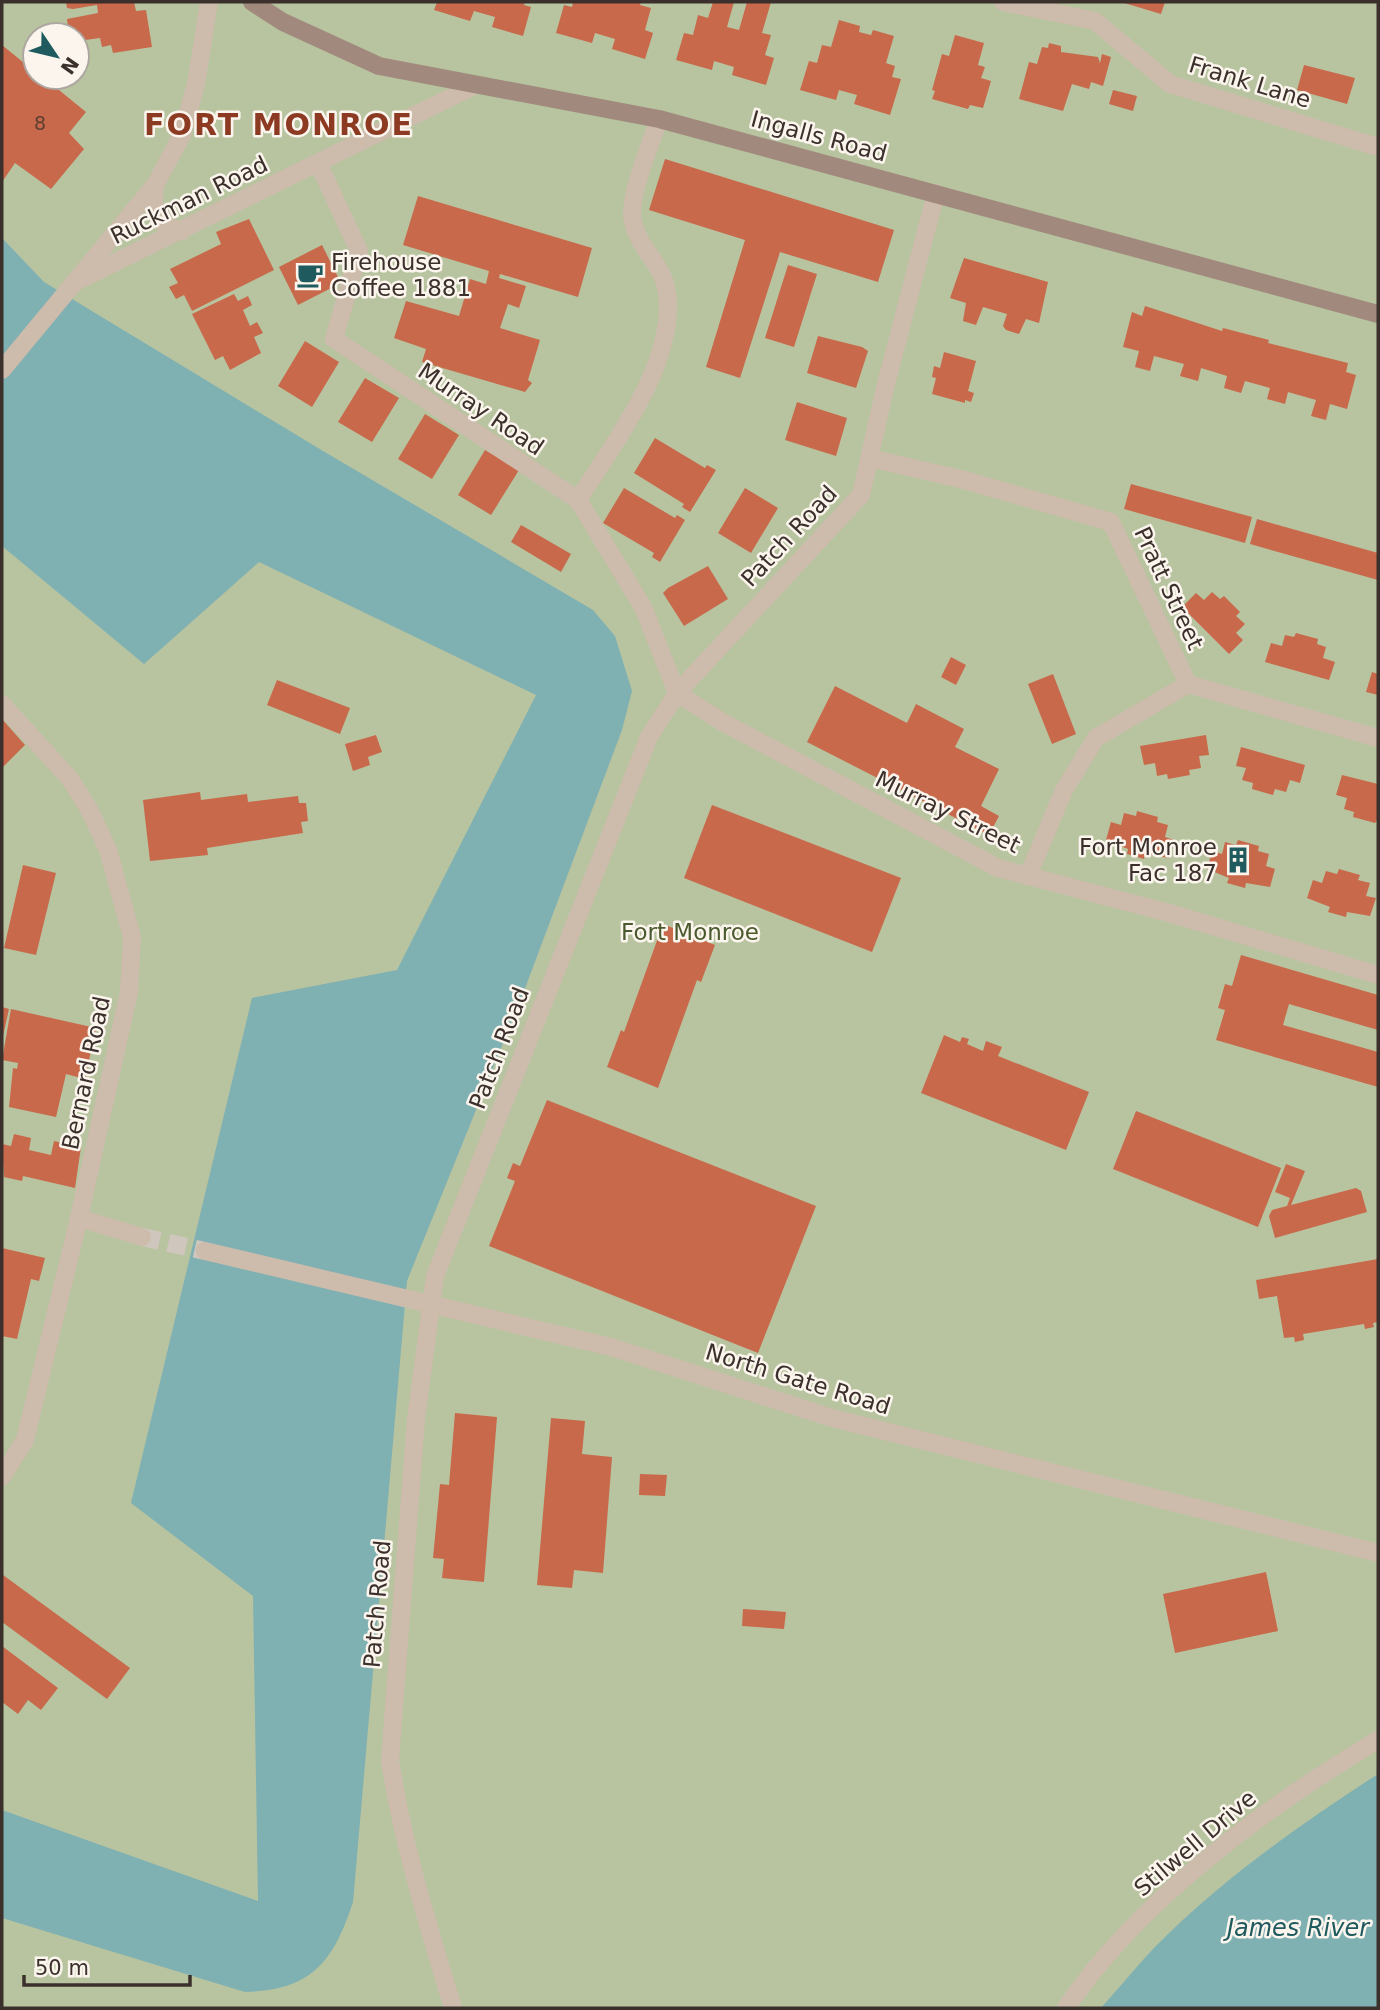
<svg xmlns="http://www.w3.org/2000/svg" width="1380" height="2010" viewBox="0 0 1380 2010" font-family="'DejaVu Sans',sans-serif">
  <rect width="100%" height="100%" fill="#f4ebe1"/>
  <!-- green -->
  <path fill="#b8c4a0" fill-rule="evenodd" d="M2,2H1378V1788L1131,2008H2ZM35,35H77V77H35Z"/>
  <!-- water -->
  <g fill="#7fb0b2">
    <path d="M2,238L44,282L323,451L593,610L615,636L632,691L622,730L524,991L407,1281L353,1902C333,1963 311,1990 245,1992L2,1918V1810L258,1901L253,1596L131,1503L252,998L397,970L536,695L259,562L144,664L2,546Z"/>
    <path d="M1378,1774V2008H1101C1119,1988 1136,1967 1154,1948C1221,1880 1299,1825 1378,1774Z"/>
  </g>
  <!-- building -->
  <g fill="#c8694b">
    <path d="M66,2H134L136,11L146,10L152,47L113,53L111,45L102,47L100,38L78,41L77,35H69L67,19L98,13L97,5L73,9L67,8Z"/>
    <path d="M437,2H525L524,5L531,7L523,36L492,27L495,17L474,11L470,21L434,10Z"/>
    <path d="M573,2H641L640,5L651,8L645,30L653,33L645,59L612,49L615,39L595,33L592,43L556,33L564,5L572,7Z"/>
    <path d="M713,2H734L727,27L739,30L747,2H771L762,33L771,35L765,55L774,58L766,85L732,75L734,67L714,61L712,70L676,60L684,33L693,35L698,15L708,18Z"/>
    <path d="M1121,2H1165L1161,14Z"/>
    <path d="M839,20L860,26L859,32L871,35L873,30L894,36L886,63L895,66L892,77L901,79L890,115L854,104L857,95L839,90L836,100L800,90L809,61L817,63L822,45L831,47Z"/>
    <path d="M955,35L984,43L978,65L985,67L981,78L991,81L983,108L970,105L968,109L932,99L935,91L932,90L942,54L949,56Z"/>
    <path d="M1049,43L1061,46V52L1098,57L1100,63L1102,54L1111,57L1103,86L1091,82L1089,89L1072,84L1063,111L1019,99L1029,62L1037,64L1042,47L1048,48Z"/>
    <path d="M2,45L29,67L32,63L35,77H43L86,112L69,133L84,149L51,189L15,163L2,182Z"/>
    <path d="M1304,65L1355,78L1347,104L1297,90Z"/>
    <path d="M1113,90L1137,96L1133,111L1109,104Z"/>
    <path d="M665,159L894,230L878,282L780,252L740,378L706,367L745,240L649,210Z"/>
    <path d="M418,196L592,248L578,297L500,274L499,278L526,286L519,308L508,304L500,328L540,340L528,380L532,383L525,392L422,362L426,349L394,338L406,301L459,316L470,279L486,284L489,271L403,245Z"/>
    <path d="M249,219L274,270L192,311L184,295L176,299L169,287L178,283L170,269L221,244L216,232Z"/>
    <path d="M322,245L341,283L298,305L279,267Z"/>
    <path d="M964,258L1048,282L1039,323L1026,319L1019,334L1006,330L1003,326L1007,314L983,307L976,325L963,321L966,303L950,298Z"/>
    <path d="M788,265L817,274L794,347L765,338Z"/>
    <path d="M234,294L238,301L248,296L252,305L243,310L250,326L257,322L263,333L254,337L261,353L230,370L223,356L215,360L192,314Z"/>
    <path d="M1145,306L1222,331L1223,328L1269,340L1268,343L1348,363L1346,372L1356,375L1347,409L1330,404L1326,420L1311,416L1316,400L1288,392L1285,404L1267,399L1270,388L1245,381L1241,393L1224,388L1227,376L1201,368L1198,381L1180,376L1184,364L1154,356L1150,371L1135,367L1139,351L1123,347L1132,312L1142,316Z"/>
    <path d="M818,336L862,347L868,351L856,388L807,373Z"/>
    <path d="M305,341L339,362L312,407L278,386Z"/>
    <path d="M944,352L976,361L968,391L974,393L971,402L965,400V403L932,394L936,378L932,377L934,366L940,368Z"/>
    <path d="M365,378L399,398L372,442L338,422Z"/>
    <path d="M797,402L847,418L836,456L785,440Z"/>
    <path d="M425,414L459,435L432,479L398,459Z"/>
    <path d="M655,438L705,468L707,465L716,470L690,512L682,507L684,504L634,473Z"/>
    <path d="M485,450L519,470L491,515L458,495Z"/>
    <path d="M1131,484L1252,517L1245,543L1124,509Z"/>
    <path d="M624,488L675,518L677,515L685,520L660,562L652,557L654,553L603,523Z"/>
    <path d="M745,488L778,508L751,553L718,533Z"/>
    <path d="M1257,519L1378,553V580L1250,544Z"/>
    <path d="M521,525L571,554L561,572L511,542Z"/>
    <path d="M708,566L728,599L684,626L663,593L668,588Z"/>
    <path d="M1212,592L1220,599L1224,596L1240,612L1236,616L1245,624L1236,633L1243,640L1229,654L1182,607L1196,593L1204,600Z"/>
    <path d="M1296,633L1318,639L1317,644L1326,647L1323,658L1335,662L1329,680L1265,662L1271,643L1282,646L1285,635L1294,637Z"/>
    <path d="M951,657L966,665L956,685L941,677Z"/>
    <path d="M1372,672L1378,674V695L1366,692Z"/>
    <path d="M1053,674L1076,734L1052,744L1028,684Z"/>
    <path d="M277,680L350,708L340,734L267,705Z"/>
    <path d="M835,686L907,723L916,704L964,729L955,747L999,769L981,806L999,816L989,835L807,742Z"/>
    <path d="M2,719L25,745L2,768Z"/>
    <path d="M376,735L382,752L368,757L370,765L353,771L345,744Z"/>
    <path d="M1206,735L1209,755L1199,756L1201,768L1189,770L1190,775L1168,779L1167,774L1157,776L1155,763L1144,765L1140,746Z"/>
    <path d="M1241,747L1305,765L1300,783L1290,780L1286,792L1275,789L1273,795L1252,789L1253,783L1242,780L1246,768L1236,766Z"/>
    <path d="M1342,775L1378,784V819L1375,823L1353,817L1354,812L1344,809L1347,798L1336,795Z"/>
    <path d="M200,792L201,800L247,794L248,802L298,796L299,803H306L308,821L301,822L303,833L207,848L208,855L150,861L143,800Z"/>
    <path d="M712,805L901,878L872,952L684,878Z"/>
    <path d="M1137,811L1158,817L1157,822L1168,825L1165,837L1174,840L1169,858L1145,854L1144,859L1127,854L1128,849L1106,840L1111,822L1121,825L1124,813L1136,816Z"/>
    <path d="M1238,840L1259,846L1258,851L1269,854L1266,866L1275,869L1270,887L1246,883L1245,888L1227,883L1229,878L1207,869L1212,851L1222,854L1225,842L1236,845Z"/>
    <path d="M23,865L56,873L36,955L4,948Z"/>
    <path d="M1339,869L1360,875L1358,880L1370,883L1366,896L1376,898L1370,916L1347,912L1346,917L1328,912L1330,907L1307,898L1313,880L1322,883L1326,871L1337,874Z"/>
    <path d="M663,924L715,945L701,982L697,980L658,1088L607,1067L621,1030L624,1032Z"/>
    <path d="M1241,955L1378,995V1030L1289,1004L1283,1025L1378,1052V1087L1216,1040L1225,1010L1218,1008L1225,984L1232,986Z"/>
    <path d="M2,1007L9,1009L3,1036H2Z"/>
    <path d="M11,1009L96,1028L85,1079L66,1074L56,1117L9,1107L13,1068L17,1069L18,1063L2,1060Z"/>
    <path d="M944,1035L960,1042L962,1037L969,1039L967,1044L983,1051L986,1041L1002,1047L998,1056L1089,1092L1066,1150L921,1093Z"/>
    <path d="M547,1100L816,1206L758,1353L489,1246L515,1181L507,1178L513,1163L520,1166Z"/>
    <path d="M1136,1111L1281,1168L1258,1227L1113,1169Z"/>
    <path d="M14,1134L31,1138L29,1150L51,1155L54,1141L81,1147L75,1188L23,1176L22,1181L4,1177L2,1144L11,1146Z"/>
    <path d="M1286,1164L1305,1171L1291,1205L1356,1188L1361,1191L1367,1212L1275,1238L1269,1216L1272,1210L1287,1206L1290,1198L1275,1192Z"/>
    <path d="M2,1248L45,1258L39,1281L31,1279L17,1339L2,1336Z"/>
    <path d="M1378,1259V1322L1373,1323L1374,1327L1365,1329L1364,1324L1303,1334L1304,1340L1295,1342L1294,1337L1284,1338L1277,1296L1259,1299L1256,1280Z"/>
    <path d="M455,1413L497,1417L484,1582L442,1578L444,1559L433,1558L440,1484L449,1485Z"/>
    <path d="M551,1418L585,1421L582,1454L612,1457L603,1573L574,1570L572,1588L537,1585Z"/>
    <path d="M640,1474L667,1475L665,1496L639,1495Z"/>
    <path d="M1266,1572L1278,1631L1175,1653L1163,1594Z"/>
    <path d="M3,1575L130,1668L107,1699L2,1622Z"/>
    <path d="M743,1609L786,1612L784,1629L742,1626Z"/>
    <path d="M2,1646L58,1688L41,1710L28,1700L18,1714L2,1702Z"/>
  </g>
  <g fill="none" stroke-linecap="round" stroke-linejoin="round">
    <!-- street-tunnel -->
    <path stroke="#cfc6bd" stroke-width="18" stroke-dasharray="18 9" stroke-linecap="butt" d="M142,1237L205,1251"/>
    <!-- street -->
    <g stroke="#cdbbac" stroke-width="18">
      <path d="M1003,2L1095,21L1170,84L1378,147"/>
      <path d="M318,163L359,251L334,339L578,500L643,607L677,693L724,723L998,868L1169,913L1378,975"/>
      <path d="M155,185C152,213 153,224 182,231"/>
      <path d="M73,283L476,85"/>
      <path d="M2,370L155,185L182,135L196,84L209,2"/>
      <path d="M869,458L961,479L1111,522L1188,684L1378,738"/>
      <path d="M578,500C613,444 669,373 668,304C667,263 641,255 633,222C627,198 651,144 659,119"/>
      <path d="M2,704L70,779L90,811L108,850L132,937L129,992L79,1218L25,1440L2,1477"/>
      <path d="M1028,876L1064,790L1096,738L1188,684"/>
      <path d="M79,1218L142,1237"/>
      <path d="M205,1251L611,1347L832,1418L1378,1553"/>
      <path d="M453,2008C428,1925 403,1846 390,1760L416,1419L435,1276L649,737L677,693L861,495L885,388L936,193"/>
      <path d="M1066,2008C1137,1902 1269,1804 1378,1740"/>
    </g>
    <!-- secondary -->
    <path stroke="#a18a7d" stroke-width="18" d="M252,2L283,22L379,66L659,119L1378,314"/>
  </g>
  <!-- icons -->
  <defs>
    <g id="cafe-bare" transform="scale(2.1)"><path d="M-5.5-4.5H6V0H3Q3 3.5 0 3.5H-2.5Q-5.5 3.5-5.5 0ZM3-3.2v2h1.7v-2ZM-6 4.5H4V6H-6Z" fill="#1f5a5e" stroke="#fbf5ee" stroke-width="2.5" paint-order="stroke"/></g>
    <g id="building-bare" transform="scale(2.1)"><path d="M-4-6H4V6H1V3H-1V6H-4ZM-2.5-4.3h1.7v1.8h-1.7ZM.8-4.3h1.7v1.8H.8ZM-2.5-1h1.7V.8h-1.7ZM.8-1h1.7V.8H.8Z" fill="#1f5a5e" stroke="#fbf5ee" stroke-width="2.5" paint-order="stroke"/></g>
  </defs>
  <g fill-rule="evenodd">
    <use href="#cafe-bare" x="310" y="275"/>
    <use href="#building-bare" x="1238" y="860"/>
  </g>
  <g text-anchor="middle" stroke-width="5" stroke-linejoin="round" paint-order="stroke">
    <!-- number labels -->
    <g font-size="19" fill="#5e3e33">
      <text x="40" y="130">8</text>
    </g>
    <!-- street labels -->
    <g font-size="23" fill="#3b302b" stroke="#fbf5ee">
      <text transform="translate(1250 82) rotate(17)" y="8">Frank Lane</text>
      <text transform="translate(819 136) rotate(15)" y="8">Ingalls Road</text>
      <text transform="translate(189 200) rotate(-26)" y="8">Ruckman Road</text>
      <text transform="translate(481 409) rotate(34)" y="8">Murray Road</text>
      <text transform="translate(789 536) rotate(-47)" y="8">Patch Road</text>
      <text transform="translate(1169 588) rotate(65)" y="8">Pratt Street</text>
      <text transform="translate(948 812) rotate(26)" y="8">Murray Street</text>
      <text transform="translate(499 1048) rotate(-69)" y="8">Patch Road</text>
      <text transform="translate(86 1073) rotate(-78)" y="8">Bernard Road</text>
      <text transform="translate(798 1379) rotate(17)" y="8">North Gate Road</text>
      <text transform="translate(377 1604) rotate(-85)" y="8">Patch Road</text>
      <text transform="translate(1195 1843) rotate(-40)" y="8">Stilwell Drive</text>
    </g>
    <!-- poi labels -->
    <g font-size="23" fill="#3b302b" stroke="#fbf5ee" text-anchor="start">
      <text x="331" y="270">Firehouse<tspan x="331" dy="26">Coffee 1881</tspan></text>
      <text x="1217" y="855" text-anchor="end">Fort Monroe<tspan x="1217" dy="26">Fac 187</tspan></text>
    </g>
    <!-- park labels -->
    <g font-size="23" fill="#4a5a2e" stroke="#fbf5ee">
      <text x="690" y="940">Fort Monroe</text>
    </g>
    <!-- water labels -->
    <g font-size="24" font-style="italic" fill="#1f5a5e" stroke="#fbf5ee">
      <text x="1298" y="1936">James River</text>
    </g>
    <!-- district labels -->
    <g font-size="30" font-weight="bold" letter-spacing="2" fill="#8c3b22" stroke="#fbf5ee">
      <text x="279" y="135">FORT MONROE</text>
    </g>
  </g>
  <!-- border -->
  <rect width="1380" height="2010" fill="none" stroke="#3b302b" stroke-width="7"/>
  <!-- north arrow -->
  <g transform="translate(56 56) rotate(125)"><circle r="33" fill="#fbf5ee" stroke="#aea6a0" stroke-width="2"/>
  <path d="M0-5L12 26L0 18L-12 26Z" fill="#1f5a5e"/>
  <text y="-10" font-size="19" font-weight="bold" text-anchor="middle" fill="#3b302b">N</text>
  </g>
  <!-- scale -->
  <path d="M24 1975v10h166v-10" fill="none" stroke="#3b302b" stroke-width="3.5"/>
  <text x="35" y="1975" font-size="21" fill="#3b302b" stroke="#fbf5ee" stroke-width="5" paint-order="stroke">50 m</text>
</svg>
